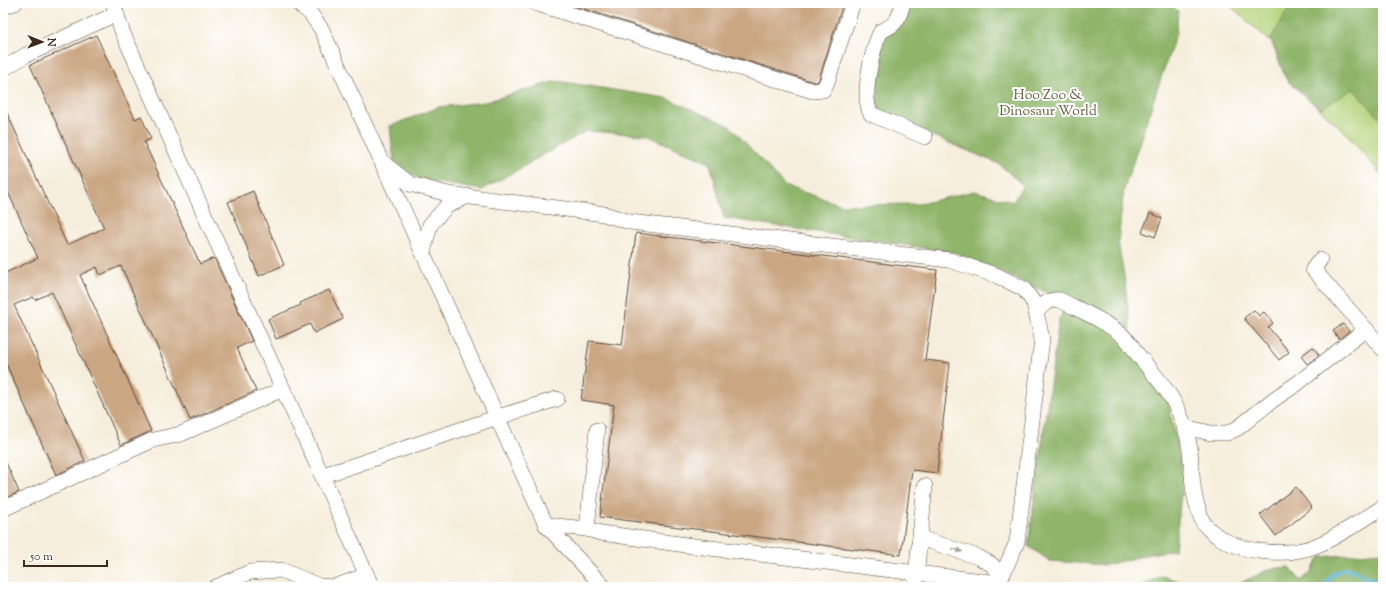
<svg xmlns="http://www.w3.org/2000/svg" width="1386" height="590" viewBox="0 0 1386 590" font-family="'Sorts Mill Goudy',serif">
  <rect width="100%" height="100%" fill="#fff"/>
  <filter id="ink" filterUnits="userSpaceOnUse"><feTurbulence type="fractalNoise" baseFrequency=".025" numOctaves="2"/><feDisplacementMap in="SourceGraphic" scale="8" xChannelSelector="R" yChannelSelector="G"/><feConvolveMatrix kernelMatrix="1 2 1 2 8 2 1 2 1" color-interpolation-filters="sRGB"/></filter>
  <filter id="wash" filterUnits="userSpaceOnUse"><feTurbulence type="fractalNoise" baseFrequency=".012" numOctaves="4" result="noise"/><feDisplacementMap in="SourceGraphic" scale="16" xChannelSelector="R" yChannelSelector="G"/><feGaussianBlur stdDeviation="0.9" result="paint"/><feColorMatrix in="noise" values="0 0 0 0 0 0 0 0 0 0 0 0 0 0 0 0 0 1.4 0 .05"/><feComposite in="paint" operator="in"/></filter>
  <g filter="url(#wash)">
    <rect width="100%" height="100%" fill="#f6eedc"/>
    <!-- green -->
    <path fill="#b4d37a" stroke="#787e4c" d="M1227,3H1383V173H1380L1343,130L1286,79L1272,43Z"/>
    <!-- forest -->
    <g fill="#8fb56a" stroke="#657044">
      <path d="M894,3H1167L1178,11L1176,33L1124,189L1118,242L1125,282L1131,338L1167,396L1183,476L1175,550L1155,553L1106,565L1050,561L1028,546L1059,319L1069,302L957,253L724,218L710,163L646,135L586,131L482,190L421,180L394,164L390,126L439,107L485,102L556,81L666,98L730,126L785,186L842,205L920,204L974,191L1013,202L1023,185L999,164L879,113L871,81Z"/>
      <path d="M1292,3H1383V121L1353,89L1320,109L1286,79L1271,39Z"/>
      <path d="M1383,552V587H1238L1239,584L1269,569L1289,567L1301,581L1311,572L1320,557Z"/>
      <path d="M1161,576L1179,581L1187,587H1139Z"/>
    </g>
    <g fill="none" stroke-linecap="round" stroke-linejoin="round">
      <!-- stream -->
      <path stroke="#65bce2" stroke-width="3.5" d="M1324,587L1332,575L1345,568C1362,571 1361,581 1383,579"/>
    </g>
    <g id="blocks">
      <!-- building -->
      <g fill="#caa682">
        <path d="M565,3H843L819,79L817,82H814Z"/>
        <path d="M96,35L135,119L141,116L151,139L144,142L200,264L214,258L252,341L237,348L256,391L190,420L121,266L100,275L97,267L80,275L151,431L121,445L52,292L35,300L33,297L14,305L85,461L56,475L3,357V274L38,258L3,181V104L67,245L104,228L30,65Z"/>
        <path d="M253,191L284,265L259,276L228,202Z"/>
        <path d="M1150,213L1162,218L1155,237L1142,232Z"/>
        <path d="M636,233L937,270L925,360L950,363L937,473L912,470L901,555L600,517L614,405L581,400L589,341L622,345Z"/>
        <path d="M329,290L343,319L314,333L310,324L276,339L268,319L301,305L300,303Z"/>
        <path d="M1254,310L1259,316L1264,312L1273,323L1268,327L1289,352L1279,360L1244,318Z"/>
        <path d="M1343,324L1349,331L1339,339L1333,331Z"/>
        <path d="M1313,347L1319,355L1307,364L1301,356Z"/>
        <path d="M3,456L19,492L3,499Z"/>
        <path d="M1296,487L1312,508L1276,536L1260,515Z"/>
      </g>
    </g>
  </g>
  <g filter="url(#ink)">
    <use href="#blocks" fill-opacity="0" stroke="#57473a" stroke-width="1"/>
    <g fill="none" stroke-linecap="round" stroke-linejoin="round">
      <!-- minor casing -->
      <g stroke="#57473a" stroke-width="16">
        <g id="minor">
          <path d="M113,3L122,31L372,587"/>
          <path d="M297,3L310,13L322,30L546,525L604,587"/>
          <path d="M535,3L813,91L823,90L827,82L853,3"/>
          <path d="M903,3C899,19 896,25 881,31C872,49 861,97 871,114L925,137"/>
          <path d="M3,7L15,3"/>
          <path d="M3,69L26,55L116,14"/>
          <path d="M382,162L410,184L448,194L604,214L630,222L949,260L998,276L1024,289L1034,303L1042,339L1017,542L997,587"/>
          <path d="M423,252L430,225L447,206L468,196"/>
          <path d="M1320,260L1313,269L1383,349"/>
          <path d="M1036,312C1043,305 1049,298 1060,300C1081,311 1111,323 1127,340C1131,344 1134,350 1138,355C1152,372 1167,388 1177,408C1180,415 1184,423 1186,431C1194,455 1189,481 1197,505C1199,511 1201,520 1205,525C1230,554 1287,559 1320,544C1342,534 1363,520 1383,507"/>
          <path d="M1184,427L1211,433H1227L1238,428L1274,399L1298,383L1366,329"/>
          <path d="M322,475L340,470L498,417L557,399"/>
          <path d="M3,509L153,440L181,434L283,389"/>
          <path d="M546,525L587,529L597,430"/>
          <path d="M587,529L601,533L686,545L999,583"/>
          <path d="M920,538L978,557L991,564L1002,575"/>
          <path d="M216,587L250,572L281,570L319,586L334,587L367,575"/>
          <path d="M915,587L925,486"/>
        </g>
      </g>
      <!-- minor -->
      <use href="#minor" stroke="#fff" stroke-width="15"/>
    </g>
    <!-- one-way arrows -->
    <defs><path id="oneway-solid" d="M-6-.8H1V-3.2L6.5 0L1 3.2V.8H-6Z"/></defs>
    <use fill="#a79f9a" href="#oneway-solid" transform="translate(957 550) rotate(18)"/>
  </g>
  <g text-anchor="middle" stroke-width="4" stroke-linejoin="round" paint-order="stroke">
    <!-- park labels -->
    <g font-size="14" fill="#5f5d3a" stroke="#fff">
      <text x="1048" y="99">Hoo Zoo &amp;<tspan x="1048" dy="16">Dinosaur World</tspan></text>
    </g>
  </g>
  <!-- margin -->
  <rect width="1386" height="590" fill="none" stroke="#fff" stroke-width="16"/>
  <!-- north arrow -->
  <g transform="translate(42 42) rotate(91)" stroke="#ffffff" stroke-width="3" paint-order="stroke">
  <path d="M0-3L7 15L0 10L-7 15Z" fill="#3b2a1e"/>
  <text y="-6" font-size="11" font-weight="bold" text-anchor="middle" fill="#3b2a1e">N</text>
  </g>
  <!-- scale -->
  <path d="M24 560v6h83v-6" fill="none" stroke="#3b2a1e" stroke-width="2"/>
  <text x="30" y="560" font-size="12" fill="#3b2a1e" stroke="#ffffff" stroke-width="3" paint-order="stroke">50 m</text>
</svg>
